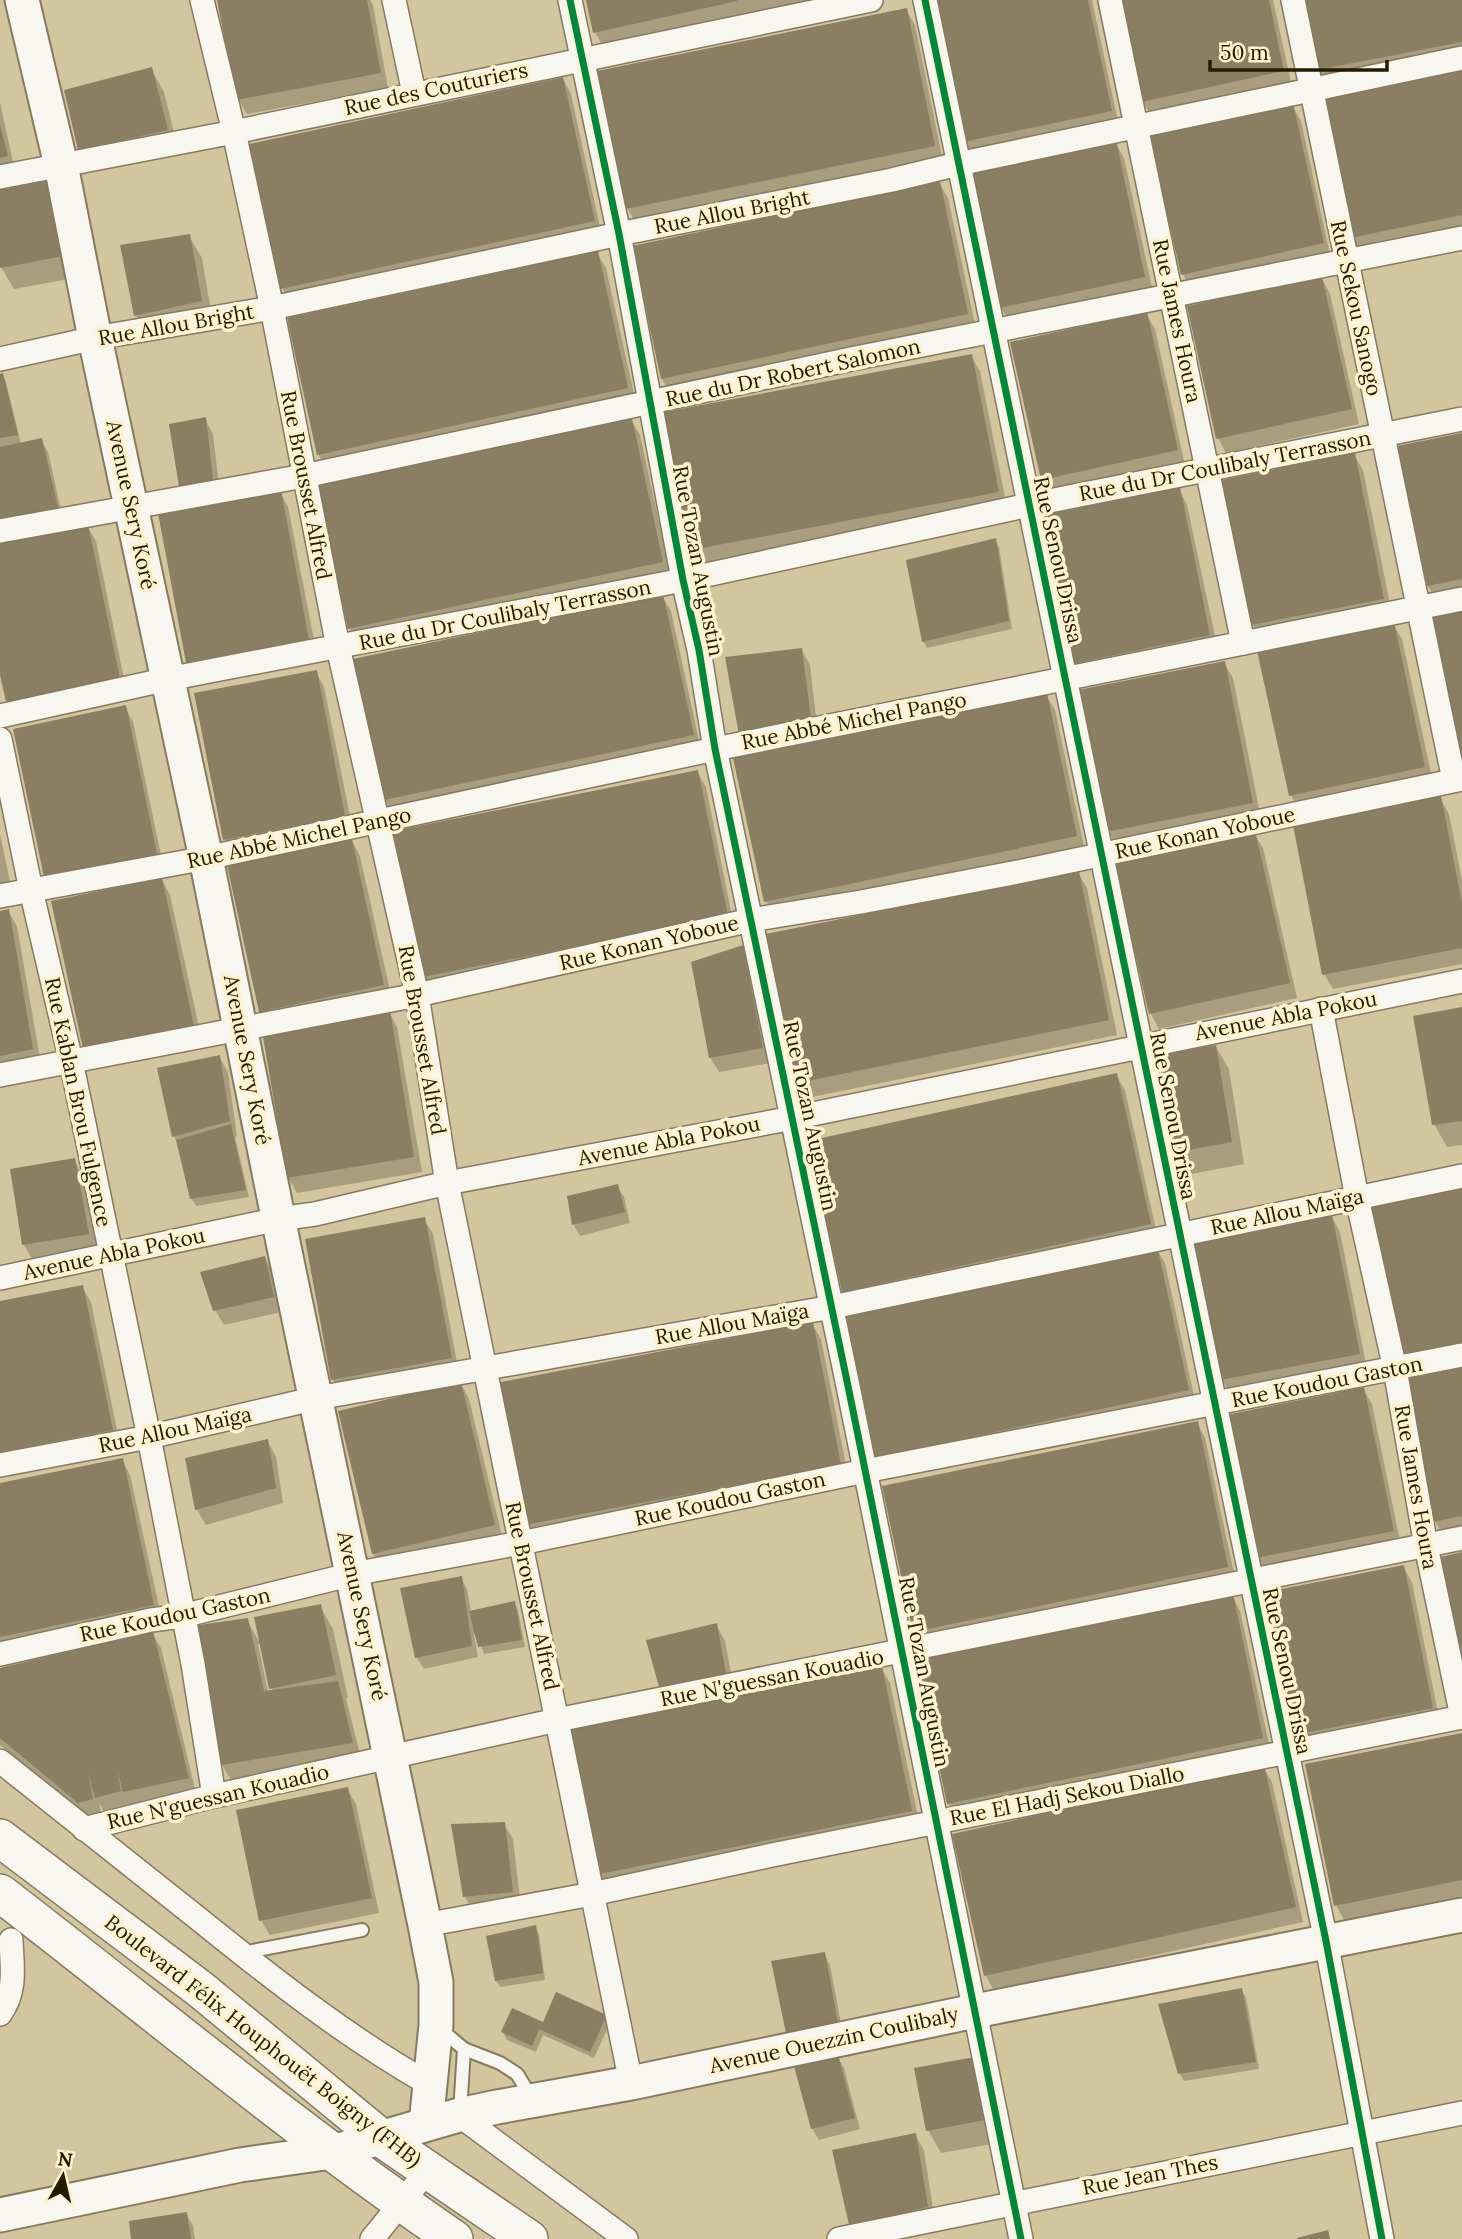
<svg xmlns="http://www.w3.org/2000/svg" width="1462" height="2239" viewBox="0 0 1462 2239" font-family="Lora,serif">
  <rect width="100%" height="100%" fill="#d3c59d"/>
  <!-- shadow -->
  <g fill="#0003" fill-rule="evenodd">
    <path d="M219,0H370L373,5L388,88L247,114L238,99Z"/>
    <path d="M587,0H819L603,47L595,32Z"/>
    <path d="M942,0H1092L1119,126L973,156L965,141Z"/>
    <path d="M1121,0H1273L1292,87L1152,117L1143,102Z"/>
    <path d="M1462,0V59L1328,85L1319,70Z"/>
    <path d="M906,10L915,25L943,161L636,223L627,208Z"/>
    <path d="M151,69L164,92L179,153L93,172L80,149Z"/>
    <path d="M1462,72V232L1361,252L1352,237Z"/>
    <path d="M563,79L571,94L602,236L291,303L282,288Z"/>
    <path d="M0,103L15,171L0,174Z"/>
    <path d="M1292,105L1301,121L1331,259L1191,289L1183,274Z"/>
    <path d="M1115,142L1124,158L1153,292L1010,323L1001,308L972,173Z"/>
    <path d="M52,182L80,277L14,289L1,267L0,261V192Z"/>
    <path d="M939,183L948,198L976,329L671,394L662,379L634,247Z"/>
    <path d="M189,236L202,258L213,323L149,338L136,315Z"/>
    <path d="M597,253L606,268L636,403L327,469L318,454Z"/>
    <path d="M1322,279L1330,294L1359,424L1226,453L1218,438Z"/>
    <path d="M1146,314L1155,329L1185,465L1052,494L1043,479Z"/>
    <path d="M971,356L980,371L1007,507L696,566L687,551Z"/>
    <path d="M2,375L6,382L21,444L41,440L48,452L64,523L0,534V376Z"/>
    <path d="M205,419L213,434L220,495L190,502L181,487Z"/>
    <path d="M631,420L640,435L671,577L358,644L350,629L319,486Z"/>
    <path d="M1462,435V596L1437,601L1428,586L1399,448Z"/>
    <path d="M1354,455L1363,470L1392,614L1262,640L1253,625Z"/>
    <path d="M1179,489L1187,505L1218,650L1081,679L1073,663Z"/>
    <path d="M280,492L288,507L318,660L198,683Z"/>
    <path d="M87,526L96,541L127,694L16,716L7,701L0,666V544Z"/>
    <path d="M995,540L999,547L1012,629L927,648L923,641Z"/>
    <path d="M662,596L671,611L701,750L394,815L385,800Z"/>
    <path d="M1393,624L1402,639L1433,782L1299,810L1291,795Z"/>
    <path d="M801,649L810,665L818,735L750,750Z"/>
    <path d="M1224,663L1233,678L1261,818L1117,846L1108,831Z"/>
    <path d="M316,672L324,687L353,831L234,854L225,839Z"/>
    <path d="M1046,695L1055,710L1085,851L775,916L766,901Z"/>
    <path d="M125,707L133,722L165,874L55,896Z"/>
    <path d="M697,772L706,787L735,931L433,991L424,976Z"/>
    <path d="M1440,798L1449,814L1462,880V964L1333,989L1324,974Z"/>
    <path d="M1254,833L1263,848L1297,998L1159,1029L1151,1014Z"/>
    <path d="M0,834L12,891L0,894Z"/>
    <path d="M352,841L360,856L392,1000L269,1027L260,1011Z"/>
    <path d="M1078,873L1087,888L1117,1035L807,1098L798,1082Z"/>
    <path d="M162,880L170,895L202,1041L93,1064Z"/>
    <path d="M8,911L17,926L41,1064L0,1072V912Z"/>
    <path d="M742,947L751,962L771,1063L719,1072L710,1057Z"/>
    <path d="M1462,1009V1145L1447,1147L1434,1124Z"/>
    <path d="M389,1012L397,1027L422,1172L297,1193L288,1177Z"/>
    <path d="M1216,1047L1229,1069L1244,1164L1191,1174L1178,1152Z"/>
    <path d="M219,1057L228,1072L237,1136L235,1137L249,1197L196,1206L192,1199L178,1144L174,1136Z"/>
    <path d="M1116,1075L1125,1090L1158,1239L852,1306L843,1291Z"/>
    <path d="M74,1160L87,1182L100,1256L37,1267L24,1245Z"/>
    <path d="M617,1186L624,1197L630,1223L580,1236L574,1225Z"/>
    <path d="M1462,1190V1360L1411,1370L1402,1354Z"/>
    <path d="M1332,1217L1340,1232L1367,1369L1231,1395L1222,1380Z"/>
    <path d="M424,1219L433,1234L459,1373L342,1395L333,1380L307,1240Z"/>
    <path d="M1156,1248L1165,1263L1196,1405L876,1458Z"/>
    <path d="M265,1258L273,1273L281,1312L224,1325L215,1310Z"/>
    <path d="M82,1287L91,1302L120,1445L0,1468V1303Z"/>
    <path d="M812,1324L821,1339L849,1480L535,1540L526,1525Z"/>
    <path d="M1462,1370V1532L1443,1536L1435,1521Z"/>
    <path d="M461,1384L469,1399L503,1540L382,1568L373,1553Z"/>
    <path d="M1363,1389L1372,1404L1401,1546L1266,1573L1257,1558Z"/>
    <path d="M1197,1423L1205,1438L1236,1582L924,1647L915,1631Z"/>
    <path d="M267,1441L276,1456L283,1503L206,1525L197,1510L187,1460Z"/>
    <path d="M122,1460L130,1475L162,1620L0,1653V1485Z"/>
    <path d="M1403,1567L1412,1582L1440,1723L1304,1749L1296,1734Z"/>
    <path d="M461,1578L467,1589L471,1612L514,1603L518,1610L525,1647L484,1654L477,1635H474L478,1657L424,1669L417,1658L403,1589Z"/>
    <path d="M1232,1595L1240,1611L1271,1753L957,1818L948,1803Z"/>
    <path d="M320,1606L333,1629L348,1698H346L361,1758L231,1780L222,1765L247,1620L260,1643ZM261,1643L271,1688L273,1692H268L258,1644Z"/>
    <path d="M716,1625L725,1641L734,1689L670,1701L661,1686Z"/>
    <path d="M152,1633L161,1648L196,1793L109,1820L99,1803L101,1814L88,1818L0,1745V1670Z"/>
    <path d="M881,1668L890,1683L920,1826L605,1889L596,1874Z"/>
    <path d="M1462,1735V1896L1344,1920L1336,1905Z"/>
    <path d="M1263,1767L1272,1782L1303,1922L994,1991L986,1976Z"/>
    <path d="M347,1789L356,1804L379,1913L270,1935L261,1920Z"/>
    <path d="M504,1824L513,1839L521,1907L474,1912L465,1897L453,1826Z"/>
    <path d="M535,1927L539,1934L545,1980L500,1987L496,1980Z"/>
    <path d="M824,1954L830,1965L844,2040L790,2043Z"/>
    <path d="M1241,1990L1246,1997L1259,2069L1184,2081L1180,2074L1160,2005Z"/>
    <path d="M605,2016L610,2023L594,2058L543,2035L536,2052L507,2040L503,2032L544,2024Z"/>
    <path d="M838,2057L844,2068L860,2129L819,2140L812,2128Z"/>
    <path d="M992,2080L1003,2142L941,2153L928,2130Z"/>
    <path d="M915,2135L924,2150L935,2222L859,2239L850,2224Z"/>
    <path d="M186,2214L193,2226L195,2239H133Z"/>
  </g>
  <!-- building -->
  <g fill="#8a7e63">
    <path d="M217,0H367L381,73L236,100Z"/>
    <path d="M586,0H737V1L593,33Z"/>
    <path d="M933,0H1088L1112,111L963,142Z"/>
    <path d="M1119,0H1269L1284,71L1141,102Z"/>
    <path d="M1302,0H1462V42L1317,70Z"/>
    <path d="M907,8L935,146L625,209L597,71Z"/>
    <path d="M152,67L168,130L78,150L64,90Z"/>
    <path d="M1462,71V215L1350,238L1322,99Z"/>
    <path d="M563,77L595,221L280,289L249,144Z"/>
    <path d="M1293,103L1324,243L1181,275L1149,135Z"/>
    <path d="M0,125L8,156L0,158Z"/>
    <path d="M1116,140L1145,277L999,308L970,171Z"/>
    <path d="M53,180L69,255L0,268V190Z"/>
    <path d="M940,181L968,314L661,379L632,246Z"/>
    <path d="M190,234L202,301L134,316L120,245Z"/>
    <path d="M598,251L628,388L317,455L287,318Z"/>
    <path d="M1322,277L1352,409L1216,439L1187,306Z"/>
    <path d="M1147,312L1178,450L1041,480L1010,342Z"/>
    <path d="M972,354L999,492L686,551L659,413Z"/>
    <path d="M3,373L18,435L0,438V374Z"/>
    <path d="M206,417L213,480L179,487L169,424Z"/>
    <path d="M632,418L663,562L348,629L316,485Z"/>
    <path d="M1462,433V579L1427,586L1397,446Z"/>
    <path d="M42,438L59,512L0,522V447Z"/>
    <path d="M1355,453L1384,599L1251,625L1222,480Z"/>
    <path d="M1180,487L1210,635L1071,664L1040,516Z"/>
    <path d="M281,490L310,645L187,668L158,513Z"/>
    <path d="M88,524L120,679L6,702L0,675V542Z"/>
    <path d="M996,538L1009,621L922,642L906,560Z"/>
    <path d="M663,594L694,735L384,800L353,659Z"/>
    <path d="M1462,609V758L1456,759L1428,616Z"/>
    <path d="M1394,622L1425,767L1289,796L1257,651Z"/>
    <path d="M802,648L811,720L739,735L725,657Z"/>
    <path d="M1225,661L1253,803L1106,832L1078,690Z"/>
    <path d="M317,670L345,816L223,840L194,693Z"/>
    <path d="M1047,693L1077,836L764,902L733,758Z"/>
    <path d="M126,705L158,858L45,882L13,729Z"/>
    <path d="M698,770L728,916L423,977L393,831Z"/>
    <path d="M1441,796L1462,903V948L1322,975L1293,825Z"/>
    <path d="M1255,831L1290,983L1149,1014L1114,862Z"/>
    <path d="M352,839L384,985L259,1012L227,865Z"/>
    <path d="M1079,871L1109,1020L797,1083L766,934Z"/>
    <path d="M162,878L194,1026L83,1049L51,901Z"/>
    <path d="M9,909L33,1049L0,1056V911Z"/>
    <path d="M743,945L763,1048L709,1058L691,962Z"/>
    <path d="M1462,1007V1121L1432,1125L1413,1016Z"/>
    <path d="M390,1010L414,1157L287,1178L262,1031Z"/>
    <path d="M1216,1045L1232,1142L1177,1152L1158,1054Z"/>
    <path d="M220,1055L230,1121L172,1137L157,1068Z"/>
    <path d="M1117,1073L1151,1224L842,1292L808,1141Z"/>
    <path d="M231,1124L246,1190L190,1199L176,1140Z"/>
    <path d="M75,1158L89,1234L22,1245L10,1169Z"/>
    <path d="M618,1184L625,1212L572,1225L567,1196Z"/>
    <path d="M1462,1188V1343L1400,1355L1371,1205Z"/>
    <path d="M1332,1215L1360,1354L1220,1380L1193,1242Z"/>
    <path d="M425,1217L452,1358L331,1380L305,1239Z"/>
    <path d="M1157,1246L1189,1390L875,1458L843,1314Z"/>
    <path d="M265,1256L274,1297L213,1311L200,1272Z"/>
    <path d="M83,1285L113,1430L0,1452V1301Z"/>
    <path d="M813,1322L841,1465L525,1525L496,1383Z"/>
    <path d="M1462,1368V1516L1433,1522L1405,1379Z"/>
    <path d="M461,1382L495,1525L372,1554L338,1411Z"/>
    <path d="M1364,1387L1394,1531L1256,1558L1226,1415Z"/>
    <path d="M1198,1421L1228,1567L913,1632L882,1486Z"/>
    <path d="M268,1439L276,1488L195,1510L185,1458Z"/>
    <path d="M123,1458L154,1605L0,1637V1483Z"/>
    <path d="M1462,1552V1674L1436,1558Z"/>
    <path d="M1404,1565L1433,1708L1294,1735L1266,1592Z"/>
    <path d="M462,1576L472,1646L415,1658L400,1588Z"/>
    <path d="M1233,1593L1263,1738L947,1804L916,1659Z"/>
    <path d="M515,1601L522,1640L478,1647L469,1611Z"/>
    <path d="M321,1604L336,1675L269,1689L254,1617Z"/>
    <path d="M248,1618L264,1691L338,1681L353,1743L221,1765L192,1626Z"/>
    <path d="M717,1623L726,1674L659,1687L646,1640Z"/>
    <path d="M153,1631L189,1778L123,1792L117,1769L121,1791L95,1798L88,1771L93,1799L78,1803L0,1738V1668Z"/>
    <path d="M882,1666L912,1811L595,1875L565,1730Z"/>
    <path d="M1462,1733V1880L1334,1906L1305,1764Z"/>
    <path d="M1264,1765L1296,1907L984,1976L952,1834Z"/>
    <path d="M348,1787L372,1898L259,1921L236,1810Z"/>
    <path d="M505,1822L513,1892L463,1897L451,1824Z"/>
    <path d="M536,1925L543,1973L495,1981L486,1936Z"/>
    <path d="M825,1952L839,2029L788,2043L771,1961Z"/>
    <path d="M1242,1988L1256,2062L1178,2074L1158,2004Z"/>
    <path d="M556,1992L607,2015L590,2052L539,2029L532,2046L501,2032L512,2008L543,2022Z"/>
    <path d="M838,2055L855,2118L811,2129L794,2066Z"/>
    <path d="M980,2056L991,2119L926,2131L914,2068Z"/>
    <path d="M916,2133L928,2207L849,2225L832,2150Z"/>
    <path d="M187,2212L191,2239H131L129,2221Z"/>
    <path d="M1328,2230L1330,2239H1297V2238Z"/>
  </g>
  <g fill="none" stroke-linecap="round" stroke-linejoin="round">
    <!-- lane casing -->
    <g stroke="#857b5e" stroke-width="16">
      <g id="lane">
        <path d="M242,1953L362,1930"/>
        <path d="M439,2028L464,2049L500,2063L517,2074L533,2100"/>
        <path d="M460,2112L464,2049"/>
      </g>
    </g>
    <!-- street casing -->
    <g stroke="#857b5e" stroke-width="26">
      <g id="street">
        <path d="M202,0L234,132L272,308L338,647L417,995L447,1183L631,2083"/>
        <path d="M394,0L414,93"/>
        <path d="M570,0L619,234L683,580L699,650L715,749L848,1386L1021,2239"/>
        <path d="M925,0L1326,1941L1382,2239"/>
        <path d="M1110,0L1243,643"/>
        <path d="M1293,0L1454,780"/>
        <path d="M0,177L234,132L871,0"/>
        <path d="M0,359L95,338L272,308L619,234L892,180L958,164L1462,58"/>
        <path d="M0,531L304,476L856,358L1462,238"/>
        <path d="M0,716L168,679L683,580L1029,505L1462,419"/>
        <path d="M0,739L31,890L71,1061L149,1437L193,1664L214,1796"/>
        <path d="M0,896L206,858L715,749L1462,599"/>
        <path d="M1321,1009L1357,1198L1395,1369L1426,1546L1462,1717"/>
        <path d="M0,1075L417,995L751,920L861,902L1023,871L1462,779"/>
        <path d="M0,1278L279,1219L315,1214L447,1183L793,1118L1462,981"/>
        <path d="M0,1465L149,1437L317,1398L832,1307L1462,1176"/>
        <path d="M0,1654L151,1620L182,1616L353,1574L521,1543L865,1471L1462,1355"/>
        <path d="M0,1761C66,1814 133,1867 200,1920C273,1979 347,2037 429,2084"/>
        <path d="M84,1829L214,1796L557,1720L1462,1538"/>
        <path d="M425,1925L592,1894L772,1855L1462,1717"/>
        <path d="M0,2014C17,1990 12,1967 11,1940"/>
        <path d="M459,2115L626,2239"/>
        <path d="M372,2239L428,2170"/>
        <path d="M839,2239L1462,2113"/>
      </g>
    </g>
    <!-- secondary casing -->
    <g stroke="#857b5e" stroke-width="37">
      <g id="secondary">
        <path d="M22,0L61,165L95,338L206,858L284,1247L425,1925L436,1982V2025L426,2124"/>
        <path d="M0,2215L240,2165L332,2152L459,2115L497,2107L631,2083L975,2011L1462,1915"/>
      </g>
    </g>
    <!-- primary casing -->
    <g stroke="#857b5e" stroke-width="40">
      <g id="primary">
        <path d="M0,1838L200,1989L381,2138L529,2239"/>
        <path d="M0,1893C151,2009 297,2132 454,2239"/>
      </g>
    </g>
    <!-- lane -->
    <use href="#lane" stroke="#f8f6f0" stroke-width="12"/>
    <!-- street -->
    <use href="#street" stroke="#f8f6f0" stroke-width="23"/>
    <!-- secondary -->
    <use href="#secondary" stroke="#f8f6f0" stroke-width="33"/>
    <!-- primary -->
    <use href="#primary" stroke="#f8f6f0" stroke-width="37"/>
    <!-- cycleway casing -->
    <g stroke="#fef2cf" stroke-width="11">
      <g id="cycleway">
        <path d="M570,0L619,234L683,580L699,650L715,749L848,1386L1021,2239"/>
        <path d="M925,0L1326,1941L1382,2239"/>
      </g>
    </g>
    <!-- cycleway -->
    <use href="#cycleway" stroke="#00873e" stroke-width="7"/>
  </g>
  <g text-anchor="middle" stroke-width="7" stroke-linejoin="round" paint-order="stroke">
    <!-- street labels -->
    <g font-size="21" fill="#251c00" stroke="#fef2cf">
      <text transform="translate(436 89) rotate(-12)" y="7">Rue des Couturiers</text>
      <text transform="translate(732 212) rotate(-11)" y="7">Rue Allou Bright</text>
      <text transform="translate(1356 308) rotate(78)" y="7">Rue Sekou Sanogo</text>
      <text transform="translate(1177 321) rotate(78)" y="7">Rue James Houra</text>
      <text transform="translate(176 325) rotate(-10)" y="7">Rue Allou Bright</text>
      <text transform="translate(793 373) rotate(-12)" y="7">Rue du Dr Robert Salomon</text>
      <text transform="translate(1225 466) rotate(-11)" y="7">Rue du Dr Coulibaly Terrasson</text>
      <text transform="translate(306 485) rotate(79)" y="7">Rue Brousset Alfred</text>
      <text transform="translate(131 505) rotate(78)" y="7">Avenue Sery Koré</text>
      <text transform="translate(1058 560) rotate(78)" y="7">Rue Senou Drissa</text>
      <text transform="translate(698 561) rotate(79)" y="7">Rue Tozan Augustin</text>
      <text transform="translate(505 615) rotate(-11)" y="7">Rue du Dr Coulibaly Terrasson</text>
      <text transform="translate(854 721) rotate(-11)" y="7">Rue Abbé Michel Pango</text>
      <text transform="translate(1205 833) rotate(-12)" y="7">Rue Konan Yoboue</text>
      <text transform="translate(299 838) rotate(-12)" y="7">Rue Abbé Michel Pango</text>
      <text transform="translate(649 943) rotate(-13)" y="7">Rue Konan Yoboue</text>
      <text transform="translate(1286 1016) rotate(-11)" y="7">Avenue Abla Pokou</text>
      <text transform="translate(422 1040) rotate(80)" y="7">Rue Brousset Alfred</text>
      <text transform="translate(247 1060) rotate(79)" y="7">Avenue Sery Koré</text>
      <text transform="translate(78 1102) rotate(78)" y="7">Rue Kablan Brou Fulgence</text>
      <text transform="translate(810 1116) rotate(78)" y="7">Rue Tozan Augustin</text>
      <text transform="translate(1173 1116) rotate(79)" y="7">Rue Senou Drissa</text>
      <text transform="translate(669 1141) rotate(-11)" y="7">Avenue Abla Pokou</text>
      <text transform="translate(1287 1212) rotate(-12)" y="7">Rue Allou Maïga</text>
      <text transform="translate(114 1254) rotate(-12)" y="7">Avenue Abla Pokou</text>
      <text transform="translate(732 1324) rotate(-10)" y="7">Rue Allou Maïga</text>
      <text transform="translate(1327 1382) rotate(-11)" y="7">Rue Koudou Gaston</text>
      <text transform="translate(175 1430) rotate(-12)" y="7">Rue Allou Maïga</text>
      <text transform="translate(1416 1487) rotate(80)" y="7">Rue James Houra</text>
      <text transform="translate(730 1499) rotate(-12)" y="7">Rue Koudou Gaston</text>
      <text transform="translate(532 1596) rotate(78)" y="7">Rue Brousset Alfred</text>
      <text transform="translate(175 1615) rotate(-12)" y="7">Rue Koudou Gaston</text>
      <text transform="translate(362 1616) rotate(78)" y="7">Avenue Sery Koré</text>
      <text transform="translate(1287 1671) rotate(78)" y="7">Rue Senou Drissa</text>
      <text transform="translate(924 1672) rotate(79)" y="7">Rue Tozan Augustin</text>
      <text transform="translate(772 1678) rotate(-11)" y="7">Rue N'guessan Kouadio</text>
      <text transform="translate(1067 1796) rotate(-11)" y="7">Rue El Hadj Sekou Diallo</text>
      <text transform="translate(218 1797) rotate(-13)" y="7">Rue N'guessan Kouadio</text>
      <text transform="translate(834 2040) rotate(-12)" y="7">Avenue Ouezzin Coulibaly</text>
      <text transform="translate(263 2041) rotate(38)" y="7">Boulevard Félix Houphouët Boigny (FHB)</text>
      <text transform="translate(1150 2175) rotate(-11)" y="7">Rue Jean Thes</text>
    </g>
  </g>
  <!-- north arrow -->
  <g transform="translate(63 2176) rotate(8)" stroke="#fef2cf" stroke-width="5" paint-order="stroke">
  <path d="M0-5L12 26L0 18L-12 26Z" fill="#251c00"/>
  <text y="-10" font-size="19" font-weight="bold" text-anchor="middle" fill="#251c00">N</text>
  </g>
  <!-- scale -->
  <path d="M1210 60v10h177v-10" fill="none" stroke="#251c00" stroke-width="3.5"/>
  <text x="1220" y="60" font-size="21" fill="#251c00" stroke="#fef2cf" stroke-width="5" paint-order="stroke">50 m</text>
</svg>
